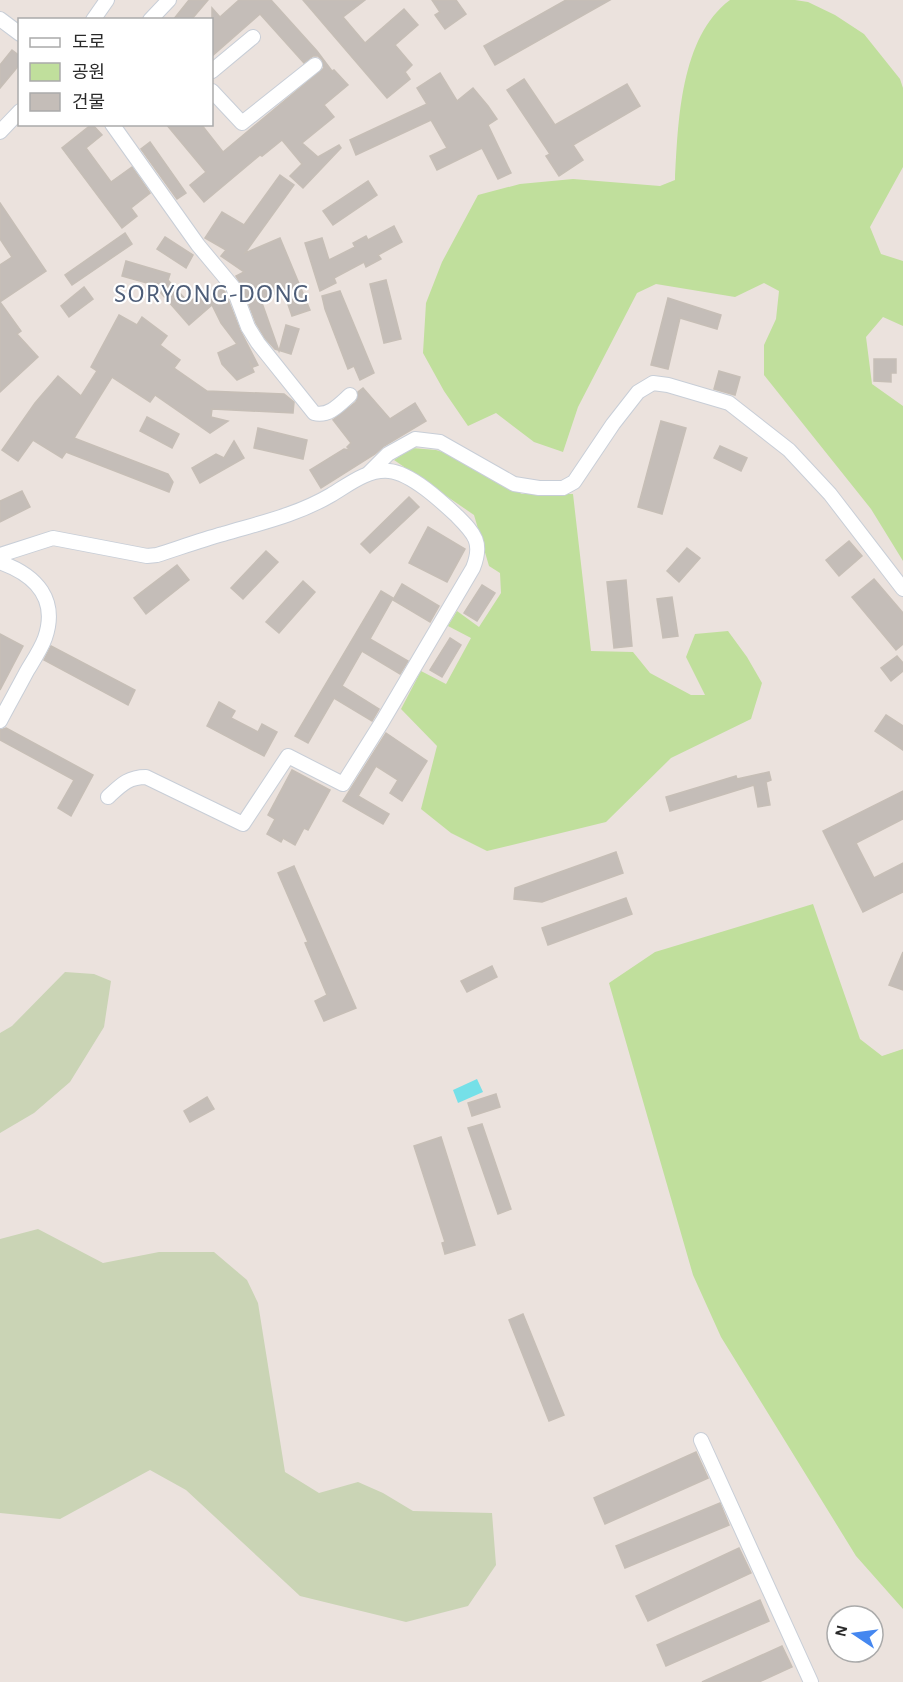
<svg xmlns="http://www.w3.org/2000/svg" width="903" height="1682" viewBox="0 0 903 1682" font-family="'Alegreya Sans','Noto Sans KR',sans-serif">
  <rect width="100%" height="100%" fill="#ebe2dd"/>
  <!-- green -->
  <g fill="#c0df9c">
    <path d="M730,0H795L808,2L835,15L864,34L900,79L903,88V167L870,227L881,254L903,261V326L883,317L866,337L872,384L903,406V561L871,509L764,375V345L776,319L779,291L764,283L735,297L656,284L637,293L578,407L563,452L534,442L496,413L468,426L444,391L423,353L426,303L442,262L478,195L520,184L573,179L660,186L675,180C678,123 680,37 730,0Z"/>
    <path d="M412,448L436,450L458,457L482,473L522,494H573L591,651L633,652L650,673L691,695H705L686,657L695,634L728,631L747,657L762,683L751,719L671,758L606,822L487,851L451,833L421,809L437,746L401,709L421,671L446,684L471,638L448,626L457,611L479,627L501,593L500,573L489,566L474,515L394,460Z"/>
    <path d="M813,904L860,1039L882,1056L903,1049V1609L856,1556L721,1337L693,1275L609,983L655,952Z"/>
  </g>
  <!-- cemetery -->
  <g fill="#cad4b5">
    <path d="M65,972L94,974L111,981L104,1027L70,1082L34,1113L0,1133V1033L12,1026Z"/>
    <path d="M38,1229L103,1263L159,1252H214L247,1280L258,1303L285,1472L319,1493L358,1482L383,1493L413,1511L492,1513L496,1565L468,1606L406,1622L300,1596L186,1490L150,1470L60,1519L0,1513V1239Z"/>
  </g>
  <!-- water -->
  <path fill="#75e0e8" d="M477,1079L483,1092L458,1103L453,1090Z"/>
  <!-- building -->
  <g fill="#c4bdb8" stroke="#c6beb6" stroke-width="1.5">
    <path d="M189,0H208L191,20H173Z"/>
    <path d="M239,0H271L317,51L332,71L334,70L348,85L324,105L334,117L302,143L318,157L339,145L341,148L303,188L290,176L302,164L282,140L262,156L260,155L204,202L190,185L206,172L166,124H201L223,152L324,68L322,60L318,56H313L304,63L260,14L212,56V8L220,17Z"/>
    <path d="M303,0H365L343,17L365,43L404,9L418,25L395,45L412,65L405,72L410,79L387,98Z"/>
    <path d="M432,0H456L466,14L445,29L435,15L440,12Z"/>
    <path d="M566,0H610L495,65L484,46Z"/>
    <path d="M12,50L20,56V64L0,88V65Z"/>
    <path d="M440,73L457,101L473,88L488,106L497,119L488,125L511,173L498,179L482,148L437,170L430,156L447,148L431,120L356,155L350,140L427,104L417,88Z"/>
    <path d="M524,79L555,125L627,84L640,106L573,145L583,160L559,176L546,156L550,154L507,90Z"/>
    <path d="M92,124L102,135L86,148L111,182L132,167L150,193L131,208L137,216L122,228L62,148Z"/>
    <path d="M150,142L186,193L177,199L141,149Z"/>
    <path d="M280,175L294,185L245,253L280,238L310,310L292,316L283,290L261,300L279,351L286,325L299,329L291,354L275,349L265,338L256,323L241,284L236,276L244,272L221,256L226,250L205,238L222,212L244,225Z"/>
    <path d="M368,181L377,195L333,225L323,211Z"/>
    <path d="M0,203L46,271L0,302L21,331L17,334L38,357L0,392V265L12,257L0,239Z"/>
    <path d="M394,226L402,242L378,255L381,259L366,267L364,262L334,278L336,283L320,291L305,243L322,238L329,260L355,247L353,243L366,236L368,240Z"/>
    <path d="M125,233L132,244L72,285L65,275Z"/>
    <path d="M165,237L193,255L186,268L157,249Z"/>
    <path d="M126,261L170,274L168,280L188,302L220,285L225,292L240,330L258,365L253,367L249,361L254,372L237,380L222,364L218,353L237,344L221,323L212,305L189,325L154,285L122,276Z"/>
    <path d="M386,280L401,339L384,343L370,284Z"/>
    <path d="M84,287L93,299L69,317L61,306Z"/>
    <path d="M340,291L374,373L360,380L354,366L348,369L325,309L322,296Z"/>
    <path d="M668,298L721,315L717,329L680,318L668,369L651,365Z"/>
    <path d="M119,315L137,325L142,317L167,336L160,345L180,360L174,368L207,391L284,394L294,402L293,413L212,409L211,417L228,421L210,433L155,395L150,402L112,377L74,438L168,474L173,482L169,492L66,452L62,458L33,440L18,461L2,450L35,403L58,376L81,396L97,371L91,367Z"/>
    <path d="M874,359H896V373H891V382L874,381Z"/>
    <path d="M719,371L740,377L735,395L714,389Z"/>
    <path d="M363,388L390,419L415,403L426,421L384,446L375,454L321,488L310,470L344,449L350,450L347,447L351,443L333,420L356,402L358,392Z"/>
    <path d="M147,417L179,434L172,448L140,431Z"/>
    <path d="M661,421L686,428L662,514L638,507Z"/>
    <path d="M258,428L307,440L303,459L254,448Z"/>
    <path d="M234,441L244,458L200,483L192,468L216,454L224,458Z"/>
    <path d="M720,446L747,458L741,471L714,458Z"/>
    <path d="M22,491L30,507L0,522V501Z"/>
    <path d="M409,497L419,507L370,553L361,544Z"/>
    <path d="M428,527L465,549L447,582L409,563Z"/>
    <path d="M849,541L862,556L839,576L826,560Z"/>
    <path d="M687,548L700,558L679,582L667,571Z"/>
    <path d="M266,551L278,562L243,599L231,588Z"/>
    <path d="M177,565L189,580L146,614L134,598Z"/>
    <path d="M874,579L903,613V644L896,650L852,597Z"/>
    <path d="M626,580L632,646L614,648L607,582Z"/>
    <path d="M303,581L315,592L279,633L266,622Z"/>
    <path d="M402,584L439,606L430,622L393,600Z"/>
    <path d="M482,585L495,593L477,621L464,613Z"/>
    <path d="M381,591L393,598L370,639L408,661L400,674L362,651L342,686L379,709L372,721L334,698L308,743L295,736Z"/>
    <path d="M672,597L678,636L663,638L657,599Z"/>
    <path d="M0,634L23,646L0,690Z"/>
    <path d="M450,638L461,645L442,677L430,670Z"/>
    <path d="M51,646L135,690L128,705L44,660Z"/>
    <path d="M897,656L903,663V671L891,681L881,668Z"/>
    <path d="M219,702L235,711L231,718L258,732L262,724L277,732L264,756L207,726Z"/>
    <path d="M886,715L903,726V750L875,731Z"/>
    <path d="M6,728L93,775L71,816L58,808L74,780L0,740V730Z"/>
    <path d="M386,733L427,761L402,801L390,793L398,780L376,766L358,796L389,814L383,824L343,801Z"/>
    <path d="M292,770L330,790L308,830L304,828L295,845L283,838L281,842L267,834L275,819L268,815Z"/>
    <path d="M769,772L771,780L766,782L770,805L758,807L754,785L670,811L666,797L736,776L737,779Z"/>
    <path d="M903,791V819L856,843L874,878L903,863V892L863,912L823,831Z"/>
    <path d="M616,852L623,873L542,902L514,899L515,888Z"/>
    <path d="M294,866L356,1008L324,1021L315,1001L327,995L305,943L308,942L278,873Z"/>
    <path d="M626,898L632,914L548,945L542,928Z"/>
    <path d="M903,952V990L889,985Z"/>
    <path d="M492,966L497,977L467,992L461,981Z"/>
    <path d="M496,1094L500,1107L472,1116L468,1103Z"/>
    <path d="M207,1097L214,1109L190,1122L184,1111Z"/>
    <path d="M482,1124L511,1209L498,1214L468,1128Z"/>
    <path d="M441,1137L475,1245L445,1254L442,1243L445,1242L414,1146Z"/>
    <path d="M523,1314L564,1415L549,1421L509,1320Z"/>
    <path d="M696,1452L708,1478L605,1524L594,1498Z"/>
    <path d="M720,1503L729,1525L625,1568L616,1546Z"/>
    <path d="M739,1548L751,1573L648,1621L636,1596Z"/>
    <path d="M760,1600L769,1621L666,1666L657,1645Z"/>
    <path d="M782,1646L792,1667L759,1682H702Z"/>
  </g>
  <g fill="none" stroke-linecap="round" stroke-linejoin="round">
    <!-- minor casing -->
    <g stroke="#c8ced7" stroke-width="16">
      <g id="minor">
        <path d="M0,19L20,34"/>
        <path d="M93,20L107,0"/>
        <path d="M150,20L169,0"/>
        <path d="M212,71L253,37"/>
        <path d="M212,91L242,123L315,65"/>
        <path d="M112,124L198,245L233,287L248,327L258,343L314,413C329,417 340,404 350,395"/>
        <path d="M0,132L20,111"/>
        <path d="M369,473L388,454L415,439L440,442L514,484L539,488H563L574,482L613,424L638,392L653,383L668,385L729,403L789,450L830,494L903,589"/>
        <path d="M0,555L53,538L147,556L157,555C179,548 201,540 223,534C260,523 297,515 331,495C348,485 367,469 389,471C411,473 441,501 457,516C475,534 483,543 473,568L382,722L343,784L288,756L243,824L146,777C128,777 121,785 108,797"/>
        <path d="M0,559L2,563C37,576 58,600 45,638C41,649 33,661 27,671C18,688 9,704 0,721"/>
        <path d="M701,1440L811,1682"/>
      </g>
    </g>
    <!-- minor -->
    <use href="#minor" stroke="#fff" stroke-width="14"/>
  </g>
  <g text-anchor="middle" stroke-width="4.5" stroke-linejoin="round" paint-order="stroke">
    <!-- quarter labels -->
    <g font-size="26" letter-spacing="1.5" fill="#4d5d78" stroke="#fff">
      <text x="212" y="302">SORYONG-DONG</text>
    </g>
  </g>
  <!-- legend -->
  <rect x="18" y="18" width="195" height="108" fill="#ffffff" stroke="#aaaaaa" stroke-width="1.5"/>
  <rect x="30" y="38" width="30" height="9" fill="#ffffff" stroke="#aaaaaa" stroke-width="1.5"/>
  <text x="72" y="48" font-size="18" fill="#2a2a2a">도로</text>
  <rect x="30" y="63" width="30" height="18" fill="#c0df9c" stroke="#aaaaaa" stroke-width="1.5"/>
  <text x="72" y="78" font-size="18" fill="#2a2a2a">공원</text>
  <rect x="30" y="93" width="30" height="18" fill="#c4bdb8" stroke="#aaaaaa" stroke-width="1.5"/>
  <text x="72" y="108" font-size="18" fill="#2a2a2a">건물</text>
  <!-- north arrow -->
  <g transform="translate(855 1634) rotate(283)"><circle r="28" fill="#ffffff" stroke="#aaaaaa" stroke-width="1.5"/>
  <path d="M0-4.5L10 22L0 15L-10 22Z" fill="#4587f0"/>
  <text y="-9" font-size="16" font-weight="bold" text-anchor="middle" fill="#2a2a2a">N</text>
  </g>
</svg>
